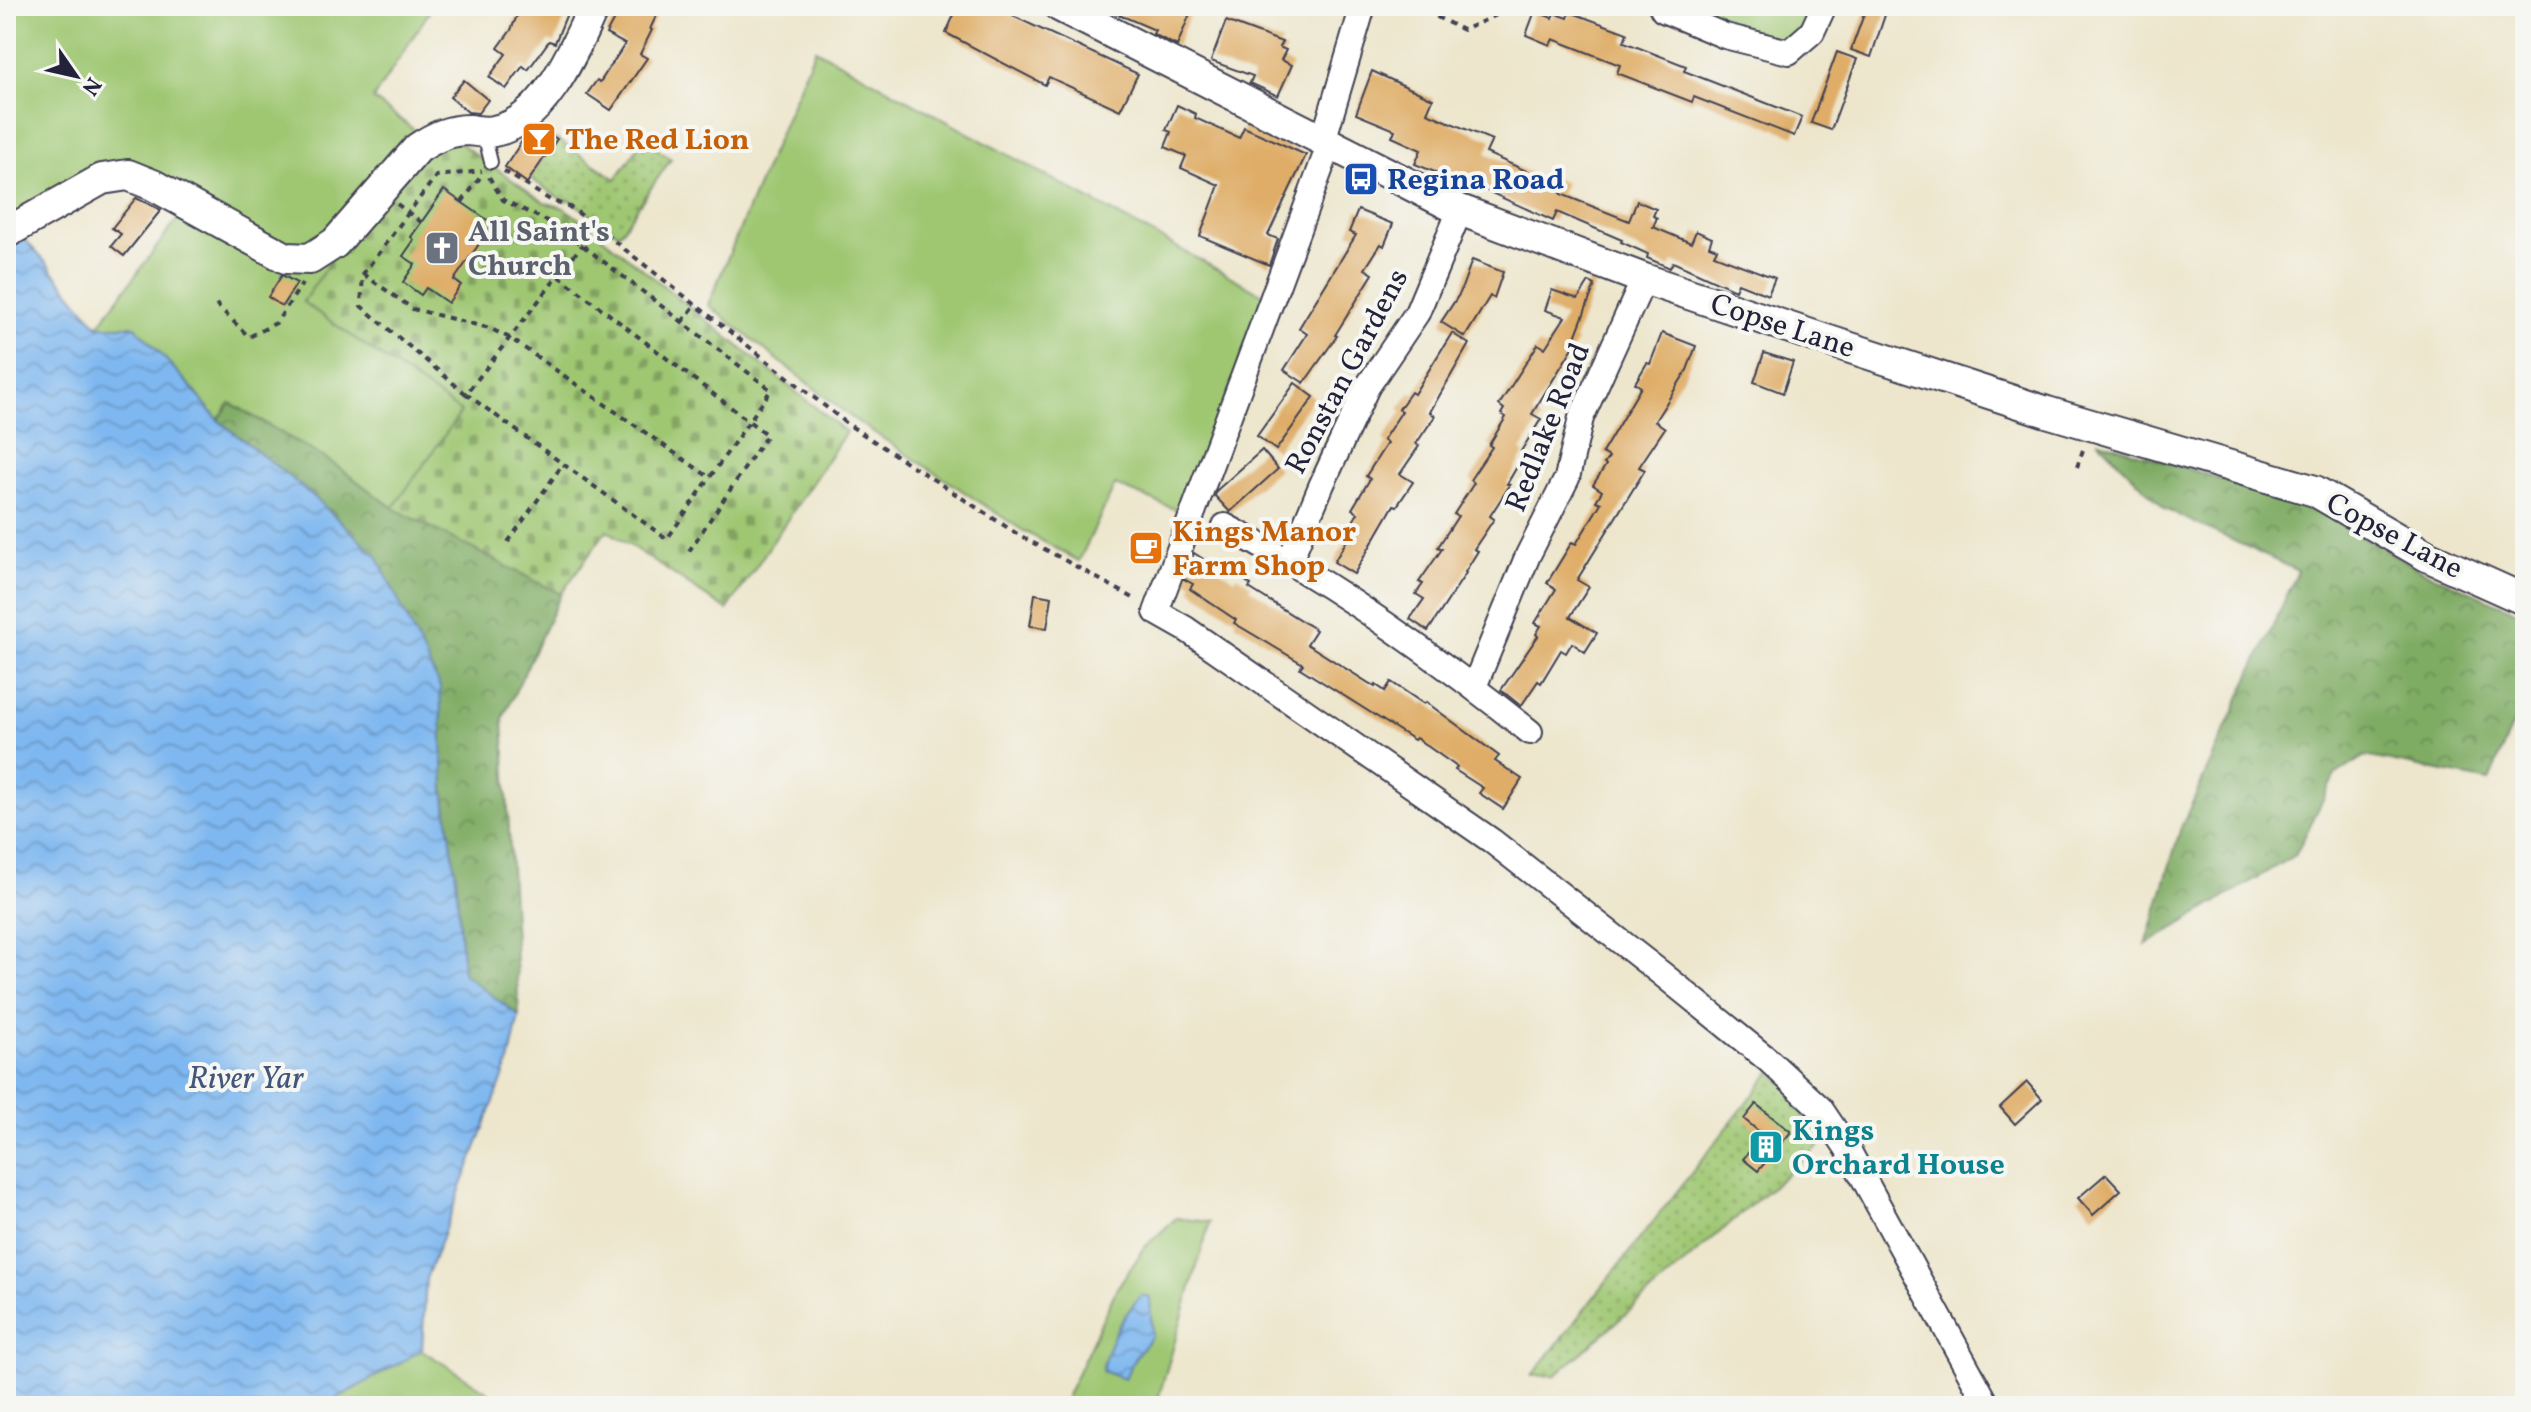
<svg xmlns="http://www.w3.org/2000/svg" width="2531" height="1412" viewBox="0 0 2531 1412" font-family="Vollkorn,serif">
  <defs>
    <pattern id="forest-crowns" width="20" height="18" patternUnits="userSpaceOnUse" patternTransform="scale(2)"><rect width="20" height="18" fill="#7fac64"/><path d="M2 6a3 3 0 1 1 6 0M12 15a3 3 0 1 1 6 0" fill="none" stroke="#688c54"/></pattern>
    <pattern id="cemetery-stones" width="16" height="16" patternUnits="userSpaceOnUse" patternTransform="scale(2)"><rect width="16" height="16" fill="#9fc772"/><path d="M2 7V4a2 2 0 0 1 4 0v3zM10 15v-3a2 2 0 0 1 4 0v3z" fill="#81a15f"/></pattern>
    <pattern id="park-dots" width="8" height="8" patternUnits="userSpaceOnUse" patternTransform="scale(2)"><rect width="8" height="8" fill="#9fc772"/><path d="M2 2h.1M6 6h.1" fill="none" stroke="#81a15f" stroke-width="1.8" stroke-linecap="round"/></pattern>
    <pattern id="water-waves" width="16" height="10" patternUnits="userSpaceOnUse" patternTransform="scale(2)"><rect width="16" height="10" fill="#7fb8f0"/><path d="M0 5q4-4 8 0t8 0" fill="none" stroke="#6895c4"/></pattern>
  </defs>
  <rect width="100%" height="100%" fill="#f6f6f2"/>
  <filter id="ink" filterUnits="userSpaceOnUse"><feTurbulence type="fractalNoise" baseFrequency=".0125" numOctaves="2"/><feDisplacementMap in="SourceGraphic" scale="16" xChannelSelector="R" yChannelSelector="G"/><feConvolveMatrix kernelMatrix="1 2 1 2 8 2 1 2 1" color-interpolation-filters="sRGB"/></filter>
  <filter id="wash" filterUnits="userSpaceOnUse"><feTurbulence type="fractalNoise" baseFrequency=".006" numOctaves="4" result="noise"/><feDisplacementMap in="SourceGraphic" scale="32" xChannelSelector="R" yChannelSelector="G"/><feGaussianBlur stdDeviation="1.8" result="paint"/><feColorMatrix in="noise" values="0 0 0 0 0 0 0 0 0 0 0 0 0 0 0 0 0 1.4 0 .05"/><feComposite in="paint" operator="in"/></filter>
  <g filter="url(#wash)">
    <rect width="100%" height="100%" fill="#ede6cc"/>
    <!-- grass -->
    <g fill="#9fc772" stroke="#607456" stroke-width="2">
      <path d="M7,6H433L373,99L421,135L314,248L287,250L155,178L10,221L6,214Z"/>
      <path d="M1661,6H1811L1812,32L1789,52Z"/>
      <path d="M815,49L1264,295L1184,513L1115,485L1079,561L1022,530L852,418L708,305Z"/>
      <path d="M184,210L283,266L338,250L303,302L462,412L393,508L331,462L231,403L218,420L192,388L98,326Z"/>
      <path d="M1176,1218L1210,1222L1156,1406H1062L1117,1288L1146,1246Z"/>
      <path d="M422,1350L510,1406H328L329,1403Z"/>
    </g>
    <!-- forest -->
    <g fill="url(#forest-crowns)" stroke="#506750" stroke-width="2">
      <path d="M230,403L331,462L393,508L561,594L503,718L519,1016L463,974L456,877L444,790L377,556L312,495L218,420Z"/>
      <path d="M2097,440L2315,509L2419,569L2525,615V696L2489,781L2365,756L2335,775L2296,854L2146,945L2181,827L2298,571L2165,509Z"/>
    </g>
    <!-- cemetery -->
    <path fill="url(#cemetery-stones)" stroke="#607456" stroke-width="2" d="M455,140L544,202L564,208L585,223L846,432L727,610L607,530L561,594L393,508L461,412L303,302L338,250L428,149Z"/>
    <!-- park -->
    <g fill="url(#park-dots)" stroke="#607456" stroke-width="2">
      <path d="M557,139L616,179L643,140L671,159L619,234L568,199L565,202L530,178Z"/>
      <path d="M1771,1072L1813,1112L1829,1137L1556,1375L1532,1376Z"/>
    </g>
    <!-- water -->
    <g fill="url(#water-waves)" stroke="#506d96" stroke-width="2">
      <path d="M19,233L47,264L98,326H135L192,388L218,420L312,495L377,556L440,687L444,790L456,877L463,974L519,1016L509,1062L426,1279L422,1350L329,1403L328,1406H6V240Z"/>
      <path d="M1141,1295L1150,1297L1152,1336L1136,1356L1124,1379L1102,1371C1108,1341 1121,1319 1141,1295Z"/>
    </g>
    <g id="blocks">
      <!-- building -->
      <g fill="#dfad68">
        <path d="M521,6H570L555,43L549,41L528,70L523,66L506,89L489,77L506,54L498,48L511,30Z"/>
        <path d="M621,6H661L650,29L652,30L640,54L647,58L611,110L587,94L597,80L600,82L625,44L606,34Z"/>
        <path d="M958,6H1007L1004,12L1138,74L1120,110L1049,77L1045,85L946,33Z"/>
        <path d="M1099,6H1193L1177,46L1153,34L1155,30Z"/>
        <path d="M1867,6H1888L1871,57L1851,50Z"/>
        <path d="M1535,11L1552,18L1554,13L1568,18L1570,12L1627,33L1624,42L1686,66L1684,71L1802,117L1794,136L1694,97L1692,102L1617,73L1620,65L1553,39L1550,45L1526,35Z"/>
        <path d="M1226,21L1282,42L1279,47L1286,50L1281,60L1292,65L1278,96L1250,83L1253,76L1211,61Z"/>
        <path d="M1837,52L1857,59L1831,130L1811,123Z"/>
        <path d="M1372,71L1433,99L1427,113L1492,140L1486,153L1542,178L1544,174L1566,183L1561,194L1629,221L1637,201L1656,209L1653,216L1657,218L1653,227L1691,243L1696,231L1712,238L1709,246L1717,249L1714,255L1775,278L1768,295L1738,283L1735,290L1673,262L1670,268L1647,258L1648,254L1621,242L1622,240L1557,212L1553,221L1470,183L1469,186L1415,164L1421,150L1392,137L1395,130L1356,114Z"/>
        <path d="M464,80L488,100L478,113L468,112L450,97Z"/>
        <path d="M1177,105L1196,114L1195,118L1239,138L1244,127L1306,155L1268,235L1278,239L1269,265L1200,236L1219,185L1181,168L1186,156L1165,147L1171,132L1166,130Z"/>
        <path d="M540,128L557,139L527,183L505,167L524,138Z"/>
        <path d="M444,190L493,224L454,280L461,285L448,303L426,288L421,295L403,282L415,264L403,256L414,240L411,237Z"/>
        <path d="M136,198L161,210L124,256L111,246L121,234L112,228Z"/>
        <path d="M1358,210L1393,224L1384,246L1381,244L1365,269L1373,274L1335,335L1337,336L1304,383L1284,370L1307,334L1299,328L1356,235L1349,232Z"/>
        <path d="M1472,260L1503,272L1494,298L1490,296L1465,337L1441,322L1460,293Z"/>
        <path d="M282,275L297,283L282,306L268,297Z"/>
        <path d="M1589,282L1595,285L1574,340L1577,341L1532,414L1541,419L1521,451L1525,453L1507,484L1510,485L1490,516L1494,519L1474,549L1478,551L1465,572L1466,573L1428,631L1410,619L1424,599L1416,594L1423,584L1419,582L1442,549L1438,547L1458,516L1454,514L1474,483L1470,480L1492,447L1489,445L1506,417L1501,414L1504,409L1499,405L1538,344L1545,348L1565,317L1545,310L1552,290L1578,299Z"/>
        <path d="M1452,333L1469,344L1430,412L1435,416L1416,444L1419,446L1400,474L1413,482L1397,506L1394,505L1354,574L1334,562L1356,525L1352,523L1358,513L1352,509L1370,479L1366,476L1387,443L1383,440L1402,411L1399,409L1411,392L1414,394Z"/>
        <path d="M1662,333L1696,346L1687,370L1655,421L1665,428L1639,467L1645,470L1577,580L1589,587L1570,617L1597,633L1585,652L1572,643L1566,653L1561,650L1541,683L1538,681L1521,706L1501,690L1538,636L1536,634L1541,626L1535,623L1556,589L1547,583L1572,542L1576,544L1601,503L1596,501L1602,491L1593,485L1606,465L1604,464L1609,457L1602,453L1641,387L1635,383L1647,363L1650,364Z"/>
        <path d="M1764,353L1793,362L1783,393L1754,382Z"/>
        <path d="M1295,383L1314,397L1276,450L1257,436Z"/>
        <path d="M1262,450L1278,469L1230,512L1215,496L1217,490Z"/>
        <path d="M1194,553L1234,579L1237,575L1251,585L1249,588L1316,630L1307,644L1375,687L1376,685L1385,691L1391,682L1424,704L1426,702L1499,756L1495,761L1522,779L1503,809L1479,793L1483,788L1455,770L1457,767L1416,738L1414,740L1300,668L1303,664L1234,623L1236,620L1190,589L1193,584L1184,579Z"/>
        <path d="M1035,594L1052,597L1047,628L1030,626Z"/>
        <path d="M2027,1082L2042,1099L2015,1124L2000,1107Z"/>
        <path d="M1756,1104L1791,1132L1758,1171L1743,1159L1763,1135L1744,1119Z"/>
        <path d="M2106,1174L2121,1190L2093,1215L2078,1198Z"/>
      </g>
    </g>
  </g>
  <g filter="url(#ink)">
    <use href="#blocks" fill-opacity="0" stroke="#403f51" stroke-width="2"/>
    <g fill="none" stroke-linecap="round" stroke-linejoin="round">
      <!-- service casing -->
      <g stroke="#403f51" stroke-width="16">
        <path id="service" d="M484,134L491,162"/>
      </g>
      <!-- minor casing -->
      <g stroke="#403f51" stroke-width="28">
        <g id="minor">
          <path d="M1661,6L1663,10L1725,36L1789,52L1812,32L1824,6"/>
          <path d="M1323,141L1363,6"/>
          <path d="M1329,146L1156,612L1186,629L1492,841L1662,974L1767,1059L1820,1108L1847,1148L1988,1406"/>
          <path d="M1225,526C1333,583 1434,655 1530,732"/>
          <path d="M1290,560L1322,484L1367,387L1417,313L1460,210"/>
          <path d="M1474,687L1528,555L1567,478L1581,418L1644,279"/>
        </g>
      </g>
      <!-- tertiary casing -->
      <g stroke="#403f51" stroke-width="34">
        <g id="tertiary">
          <path d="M1059,6L1460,210L1644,279L1820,338L2047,412L2315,491L2427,556L2525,600"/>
          <path d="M6,233L102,179L128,175L153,185L286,258L310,259L335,243L418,148C435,137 449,130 469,130C478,131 485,133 494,131C545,122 575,48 594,6"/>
        </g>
      </g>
      <!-- path -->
      <g stroke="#403f51" stroke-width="4" stroke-dasharray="6 6" stroke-linecap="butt">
        <path d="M1415,6L1463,30L1517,6"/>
        <path d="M504,171L550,200L572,208L849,425L1019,535L1137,600"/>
        <path d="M489,177L503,200L547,221L582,245L771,390L667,539L466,394L582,245"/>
        <path d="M462,202L482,175"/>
        <path d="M397,204L421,222"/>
        <path d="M363,274L413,309L489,328L510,338L709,477"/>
        <path d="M559,276L767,435L687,554"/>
        <path d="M216,304L249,337L276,323L302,284"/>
        <path d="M682,322L696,304"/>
        <path d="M466,394L361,306L363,274L436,176L482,171"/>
        <path d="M2077,467L2084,447"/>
        <path d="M508,542L563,464"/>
      </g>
      <!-- service -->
      <use href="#service" stroke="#fff" stroke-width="12"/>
      <!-- minor -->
      <use href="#minor" stroke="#fff" stroke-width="24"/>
      <!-- tertiary -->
      <use href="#tertiary" stroke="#fff" stroke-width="30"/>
    </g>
  </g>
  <!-- icons -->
  <defs>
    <g id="bar-square" transform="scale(1.8)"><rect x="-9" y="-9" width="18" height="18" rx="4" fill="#e8710a" stroke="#f6f6f2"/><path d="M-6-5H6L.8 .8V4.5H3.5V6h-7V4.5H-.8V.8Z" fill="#fff"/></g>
    <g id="bus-square" transform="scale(1.8)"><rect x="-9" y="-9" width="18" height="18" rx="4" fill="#1a4fb4" stroke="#f6f6f2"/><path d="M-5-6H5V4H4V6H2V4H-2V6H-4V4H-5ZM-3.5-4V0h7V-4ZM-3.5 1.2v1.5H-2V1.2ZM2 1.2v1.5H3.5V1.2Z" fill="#fff"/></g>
    <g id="church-square" transform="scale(1.8)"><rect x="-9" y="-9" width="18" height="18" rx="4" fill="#6b7280" stroke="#f6f6f2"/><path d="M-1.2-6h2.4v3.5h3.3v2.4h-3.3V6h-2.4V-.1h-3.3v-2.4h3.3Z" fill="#fff"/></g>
    <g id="cafe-square" transform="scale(1.8)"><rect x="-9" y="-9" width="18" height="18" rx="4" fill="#e8710a" stroke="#f6f6f2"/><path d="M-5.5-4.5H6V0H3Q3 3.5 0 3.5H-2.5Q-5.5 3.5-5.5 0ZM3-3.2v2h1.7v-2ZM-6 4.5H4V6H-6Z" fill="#fff"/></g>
    <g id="building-square" transform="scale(1.8)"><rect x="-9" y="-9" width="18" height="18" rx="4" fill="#0f9aa8" stroke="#f6f6f2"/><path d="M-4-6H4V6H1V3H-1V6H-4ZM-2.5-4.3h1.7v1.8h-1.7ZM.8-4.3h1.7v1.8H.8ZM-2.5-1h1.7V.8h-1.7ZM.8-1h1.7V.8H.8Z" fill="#fff"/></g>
  </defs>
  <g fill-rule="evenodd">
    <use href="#bar-square" x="539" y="139"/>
    <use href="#bus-square" x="1361" y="179"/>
    <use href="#church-square" x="442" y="248"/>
    <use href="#cafe-square" x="1146" y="548"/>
    <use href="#building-square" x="1766" y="1147"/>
  </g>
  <g text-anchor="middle" stroke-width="8" stroke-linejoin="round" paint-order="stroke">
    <!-- food labels -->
    <g font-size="30" font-weight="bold" fill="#c56008" stroke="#f6f6f2" text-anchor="start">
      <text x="565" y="149">The Red Lion</text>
      <text x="1172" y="541">Kings Manor<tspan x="1172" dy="34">Farm Shop</tspan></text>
    </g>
    <!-- transit labels -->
    <g font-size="30" font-weight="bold" fill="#164399" stroke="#f6f6f2" text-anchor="start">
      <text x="1387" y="189">Regina Road</text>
    </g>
    <!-- worship labels -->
    <g font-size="30" font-weight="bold" fill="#5b616d" stroke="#f6f6f2" text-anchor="start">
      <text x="468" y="241">All Saint's<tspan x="468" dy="34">Church</tspan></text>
    </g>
    <!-- street labels -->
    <g font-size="30" fill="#22223b" stroke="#f6f6f2">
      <text transform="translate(1783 325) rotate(18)" y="10">Copse Lane</text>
      <text transform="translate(1346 371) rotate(-62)" y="10">Ronstan Gardens</text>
      <text transform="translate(1547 427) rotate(-68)" y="10">Redlake Road</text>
      <text transform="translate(2395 535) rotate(28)" y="10">Copse Lane</text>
    </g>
    <!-- culture labels -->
    <g font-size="30" font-weight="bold" fill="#0d838f" stroke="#f6f6f2" text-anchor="start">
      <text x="1792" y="1140">Kings<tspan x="1792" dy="34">Orchard House</tspan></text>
    </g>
    <!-- water labels -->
    <g font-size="32" font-style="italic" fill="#43567a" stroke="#f6f6f2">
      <text x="246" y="1088">River Yar</text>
    </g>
  </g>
  <!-- margin -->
  <rect width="2531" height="1412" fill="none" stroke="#f6f6f2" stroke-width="32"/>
  <!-- north arrow -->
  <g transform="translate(76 76) rotate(124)" stroke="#f6f6f2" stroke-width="6" paint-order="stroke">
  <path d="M0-6L14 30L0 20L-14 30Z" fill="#22223b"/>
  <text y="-12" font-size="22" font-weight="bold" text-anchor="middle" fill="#22223b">N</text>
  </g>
</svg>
